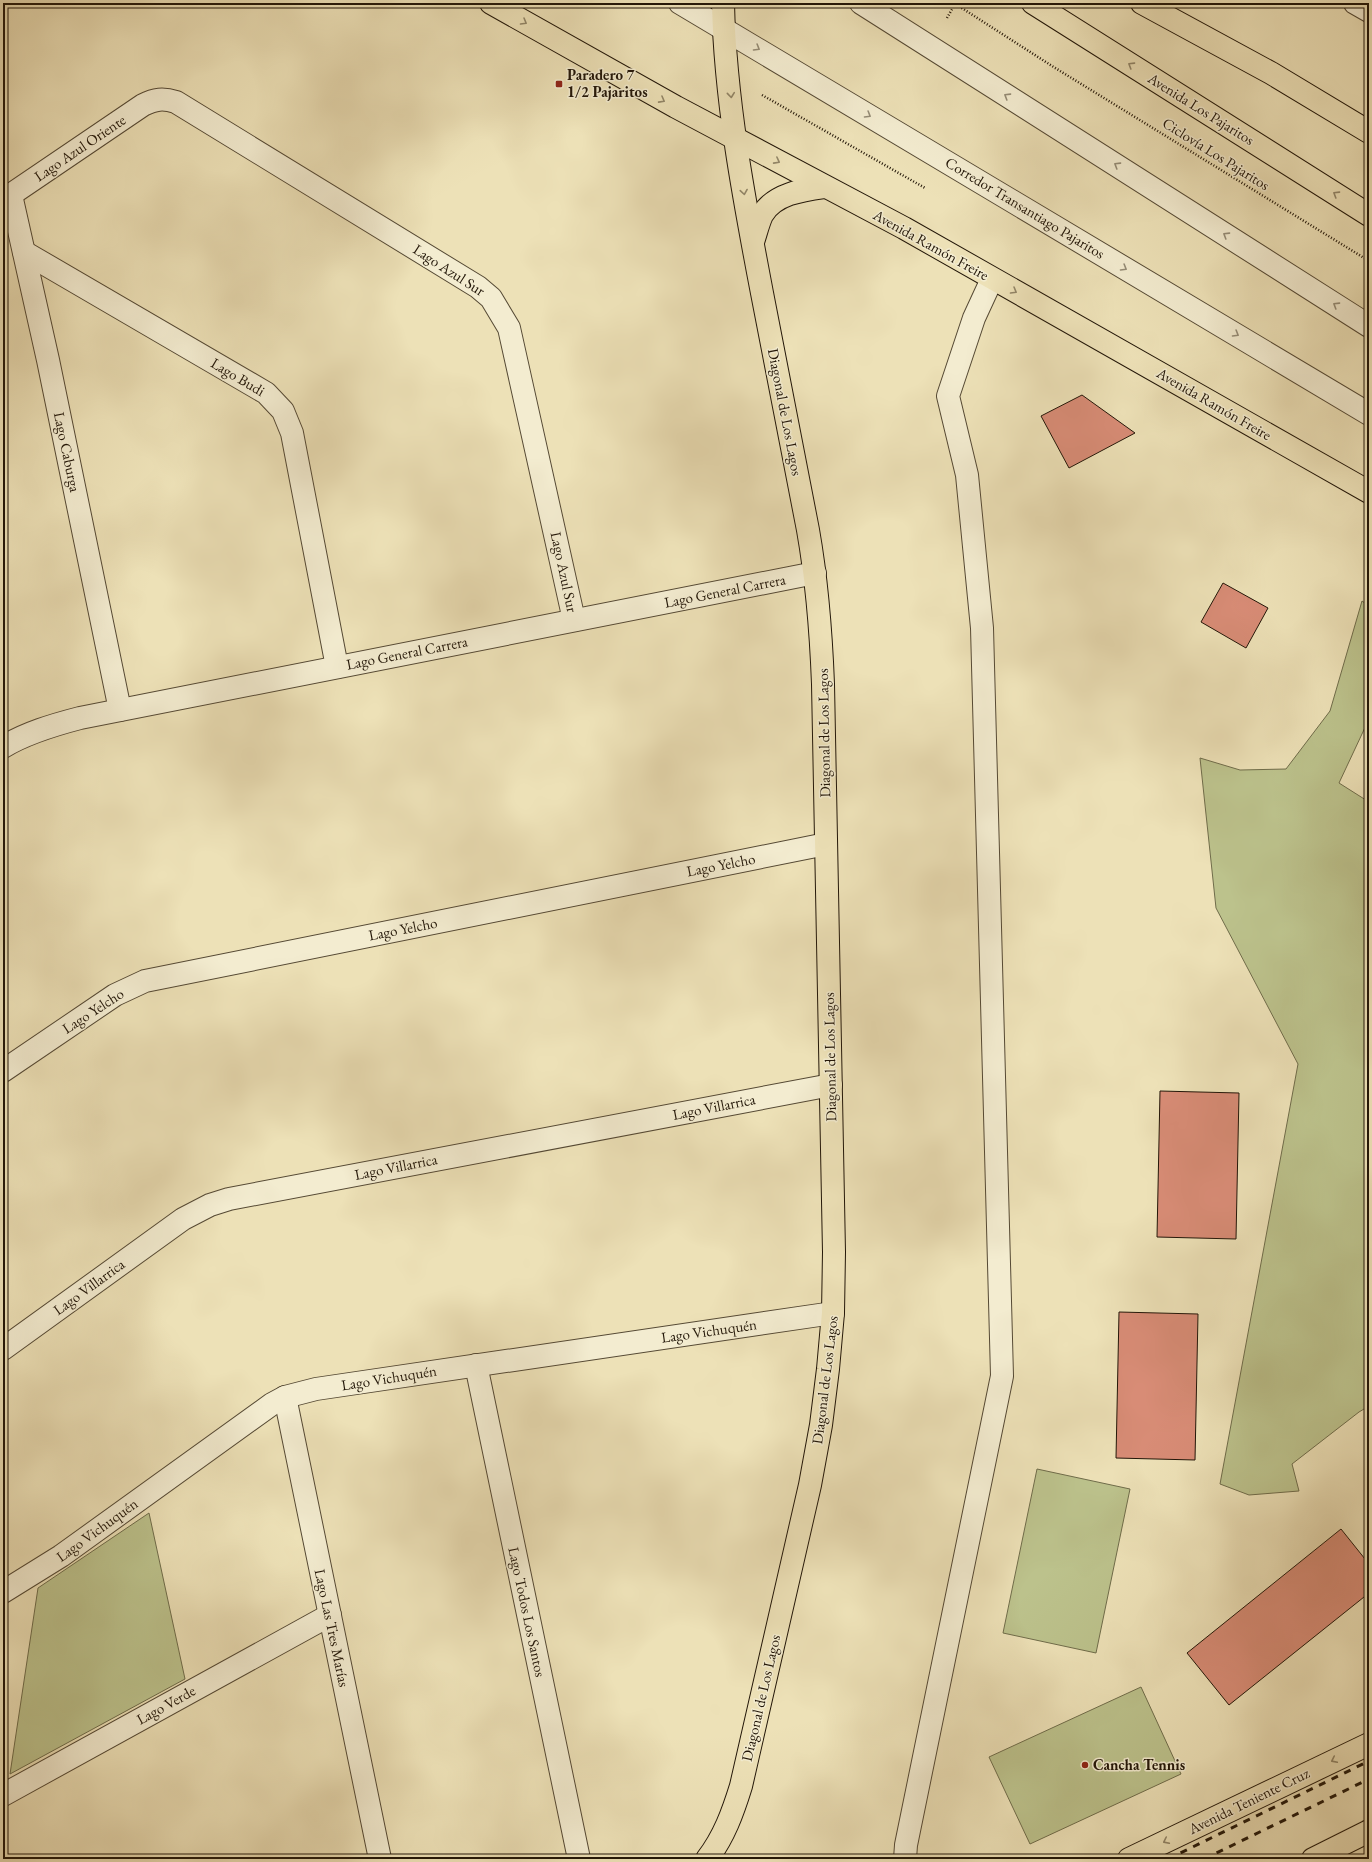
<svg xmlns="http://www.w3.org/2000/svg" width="1372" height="1862" viewBox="0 0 1372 1862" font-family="'EB Garamond',serif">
  <rect width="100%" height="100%" fill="#ede1b7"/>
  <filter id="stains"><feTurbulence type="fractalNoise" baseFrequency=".005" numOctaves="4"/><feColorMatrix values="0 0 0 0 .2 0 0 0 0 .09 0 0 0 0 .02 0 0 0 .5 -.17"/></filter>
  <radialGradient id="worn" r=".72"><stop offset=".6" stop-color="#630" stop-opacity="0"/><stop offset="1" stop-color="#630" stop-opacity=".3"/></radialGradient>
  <!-- green -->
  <g fill="#bcc28c" stroke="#6f6c4a">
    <path d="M1362,601L1369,606V719L1339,783L1369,802V1406L1359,1412L1292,1464L1299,1491L1249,1495L1220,1484L1298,1064L1216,908L1200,758L1240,770L1286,769L1330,711Z"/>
    <path d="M1037,1469L1130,1489L1096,1653L1003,1633Z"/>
    <path d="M149,1513L185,1679L10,1774L38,1588Z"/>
    <path d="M1141,1687L1181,1774L1030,1844L989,1757Z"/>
  </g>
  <!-- building -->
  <g fill="#d88c76" stroke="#221608">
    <path d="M1082,395L1135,433L1069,468L1041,416Z"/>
    <path d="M1223,583L1268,608L1246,648L1201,622Z"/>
    <path d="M1160,1091L1239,1093L1236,1239L1157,1237Z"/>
    <path d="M1119,1312L1198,1314L1195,1460L1116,1458Z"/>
    <path d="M1341,1529L1369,1564V1593L1229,1705L1187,1653Z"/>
  </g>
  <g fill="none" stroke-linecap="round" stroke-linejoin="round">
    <!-- minor casing -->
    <g stroke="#554934" stroke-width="24">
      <g id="minor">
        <path d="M680,3L1369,414"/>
        <path d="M861,3L1369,326"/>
        <path d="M1355,3L1369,11"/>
        <path d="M11,195L48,360L120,710"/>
        <path d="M3,200L143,105C155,99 163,98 176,102L478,287L491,298L509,328L574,620"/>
        <path d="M24,252L266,393L283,411L292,433L337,667"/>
        <path d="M3,747C26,733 53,725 80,718L815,573"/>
        <path d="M3,1071L115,995L145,981L826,844"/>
        <path d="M3,1349L183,1219L210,1205L229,1199L831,1085"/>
        <path d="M476,1365L579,1859"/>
        <path d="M285,1397L380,1859"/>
        <path d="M3,1592L61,1556L272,1404L285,1397L316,1389L833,1313"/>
        <path d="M3,1795L330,1615"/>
        <path d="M905,1859L906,1845L1002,1376L982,628L967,475L948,396L974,318L992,279"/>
      </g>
    </g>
    <!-- major casing -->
    <g stroke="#221608" stroke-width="24">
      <g id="major">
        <path d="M491,3L676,107L904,228L1369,492"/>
        <path d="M1033,3L1369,215"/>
        <path d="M1142,3L1271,73L1369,132"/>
        <path d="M753,242C756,233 758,224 762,215C774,194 802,190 824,187"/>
        <path d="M707,1859C724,1837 733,1812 741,1786L810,1485L821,1425L828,1369L833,1313L834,1252L823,684C821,632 817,581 808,530C793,451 777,372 762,293C744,199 725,99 723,3"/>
        <path d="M1129,1859L1369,1744"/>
        <path d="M1313,1859L1369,1831"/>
      </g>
    </g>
    <!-- path -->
    <g stroke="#221608" stroke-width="2.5" stroke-dasharray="1 2" stroke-linecap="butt">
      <path d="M954,3L1052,66L1369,261"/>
      <path d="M947,18L955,4"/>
      <path d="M762,95L925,188"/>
    </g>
    <!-- minor -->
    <use href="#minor" stroke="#f3ecd0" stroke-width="22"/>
    <!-- major -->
    <use href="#major" stroke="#ede1b7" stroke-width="22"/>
    <!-- rail -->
    <g stroke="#221608" stroke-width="3" stroke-dasharray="7 7" stroke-linecap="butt">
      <path d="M1168,1859L1369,1761"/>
      <path d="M1204,1859L1369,1779"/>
    </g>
  </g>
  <!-- one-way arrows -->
  <defs><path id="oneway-chevron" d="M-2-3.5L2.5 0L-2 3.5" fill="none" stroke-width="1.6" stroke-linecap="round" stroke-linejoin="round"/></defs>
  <g stroke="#928668">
    <use href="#oneway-chevron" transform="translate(524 22) rotate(30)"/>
    <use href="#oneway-chevron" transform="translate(1131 65) rotate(-148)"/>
    <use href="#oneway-chevron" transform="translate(731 95) rotate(84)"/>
    <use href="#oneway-chevron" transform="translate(662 100) rotate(29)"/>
    <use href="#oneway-chevron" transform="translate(777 161) rotate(28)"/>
    <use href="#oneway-chevron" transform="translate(744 192) rotate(81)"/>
    <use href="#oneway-chevron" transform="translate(1336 194) rotate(-148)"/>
    <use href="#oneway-chevron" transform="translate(1014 291) rotate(30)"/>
    <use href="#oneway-chevron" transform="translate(1334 1760) rotate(154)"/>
    <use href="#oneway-chevron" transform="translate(1166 1841) rotate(154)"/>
  </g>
  <g stroke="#958c76">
    <use href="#oneway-chevron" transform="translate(757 48) rotate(31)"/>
    <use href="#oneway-chevron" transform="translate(1007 96) rotate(-148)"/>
    <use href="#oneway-chevron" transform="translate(868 115) rotate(31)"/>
    <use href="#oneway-chevron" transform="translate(1117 165) rotate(-148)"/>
    <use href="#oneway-chevron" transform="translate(1226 235) rotate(-148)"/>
    <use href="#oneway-chevron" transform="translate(1124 268) rotate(31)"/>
    <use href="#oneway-chevron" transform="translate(1336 305) rotate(-148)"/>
    <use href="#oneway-chevron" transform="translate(1236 334) rotate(31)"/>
  </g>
  <!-- markers -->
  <g fill="#8f2418" stroke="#f3ecd0" stroke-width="1.5">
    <rect x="555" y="80" width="8" height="8" rx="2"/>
    <circle cx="1085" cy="1765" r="4"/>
  </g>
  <g text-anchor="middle" stroke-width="3" stroke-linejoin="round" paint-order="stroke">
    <!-- poi labels -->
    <g font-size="15" font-weight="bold" fill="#221608" stroke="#f3ecd0" text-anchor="start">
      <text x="567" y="80">Paradero 7<tspan x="567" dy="17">1/2 Pajaritos</tspan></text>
      <text x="1093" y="1770">Cancha Tennis</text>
    </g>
    <!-- street labels -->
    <g font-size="15" fill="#221608" stroke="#f3ecd0">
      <text transform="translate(1201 109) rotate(32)" y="5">Avenida Los Pajaritos</text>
      <text transform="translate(80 148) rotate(-34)" y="5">Lago Azul Oriente</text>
      <text transform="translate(1216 154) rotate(32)" y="5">Ciclovía Los Pajaritos</text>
      <text transform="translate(1025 208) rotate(31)" y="5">Corredor Transantiago Pajaritos</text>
      <text transform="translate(931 245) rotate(29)" y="5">Avenida Ramón Freire</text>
      <text transform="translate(449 270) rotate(33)" y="5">Lago Azul Sur</text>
      <text transform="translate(238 377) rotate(31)" y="5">Lago Budi</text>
      <text transform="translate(1214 404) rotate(30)" y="5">Avenida Ramón Freire</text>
      <text transform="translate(785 412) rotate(79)" y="5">Diagonal de Los Lagos</text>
      <text transform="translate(67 452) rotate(78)" y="5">Lago Caburga</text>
      <text transform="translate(564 572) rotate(78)" y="5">Lago Azul Sur</text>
      <text transform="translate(725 591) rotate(-11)" y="5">Lago General Carrera</text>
      <text transform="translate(407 653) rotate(-11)" y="5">Lago General Carrera</text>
      <text transform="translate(824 733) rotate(-91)" y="5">Diagonal de Los Lagos</text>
      <text transform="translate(721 865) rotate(-11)" y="5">Lago Yelcho</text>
      <text transform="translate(403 929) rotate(-11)" y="5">Lago Yelcho</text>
      <text transform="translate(93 1011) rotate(-33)" y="5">Lago Yelcho</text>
      <text transform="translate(830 1057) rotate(-91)" y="5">Diagonal de Los Lagos</text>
      <text transform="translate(714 1107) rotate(-11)" y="5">Lago Villarrica</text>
      <text transform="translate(396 1167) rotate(-11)" y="5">Lago Villarrica</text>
      <text transform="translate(89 1287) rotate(-36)" y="5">Lago Villarrica</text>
      <text transform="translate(709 1331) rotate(-8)" y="5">Lago Vichuquén</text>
      <text transform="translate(389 1378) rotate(-9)" y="5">Lago Vichuquén</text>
      <text transform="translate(825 1380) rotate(-83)" y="5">Diagonal de Los Lagos</text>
      <text transform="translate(97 1530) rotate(-36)" y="5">Lago Vichuquén</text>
      <text transform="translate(527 1612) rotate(78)" y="5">Lago Todos Los Santos</text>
      <text transform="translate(332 1628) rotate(78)" y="5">Lago Las Tres Marías</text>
      <text transform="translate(761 1698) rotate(-77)" y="5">Diagonal de Los Lagos</text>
      <text transform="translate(166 1705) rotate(-29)" y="5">Lago Verde</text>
      <text transform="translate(1249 1801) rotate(-26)" y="5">Avenida Teniente Cruz</text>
    </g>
  </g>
  <!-- margin -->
  <rect width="1372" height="1862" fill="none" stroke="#ede1b7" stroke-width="16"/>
  <rect x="4" y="4" width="1364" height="1854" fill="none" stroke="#221608" stroke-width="2"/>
  <rect x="8" y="8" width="1356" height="1846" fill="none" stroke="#221608"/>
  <rect width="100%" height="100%" filter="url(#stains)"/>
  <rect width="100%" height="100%" fill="url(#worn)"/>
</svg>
